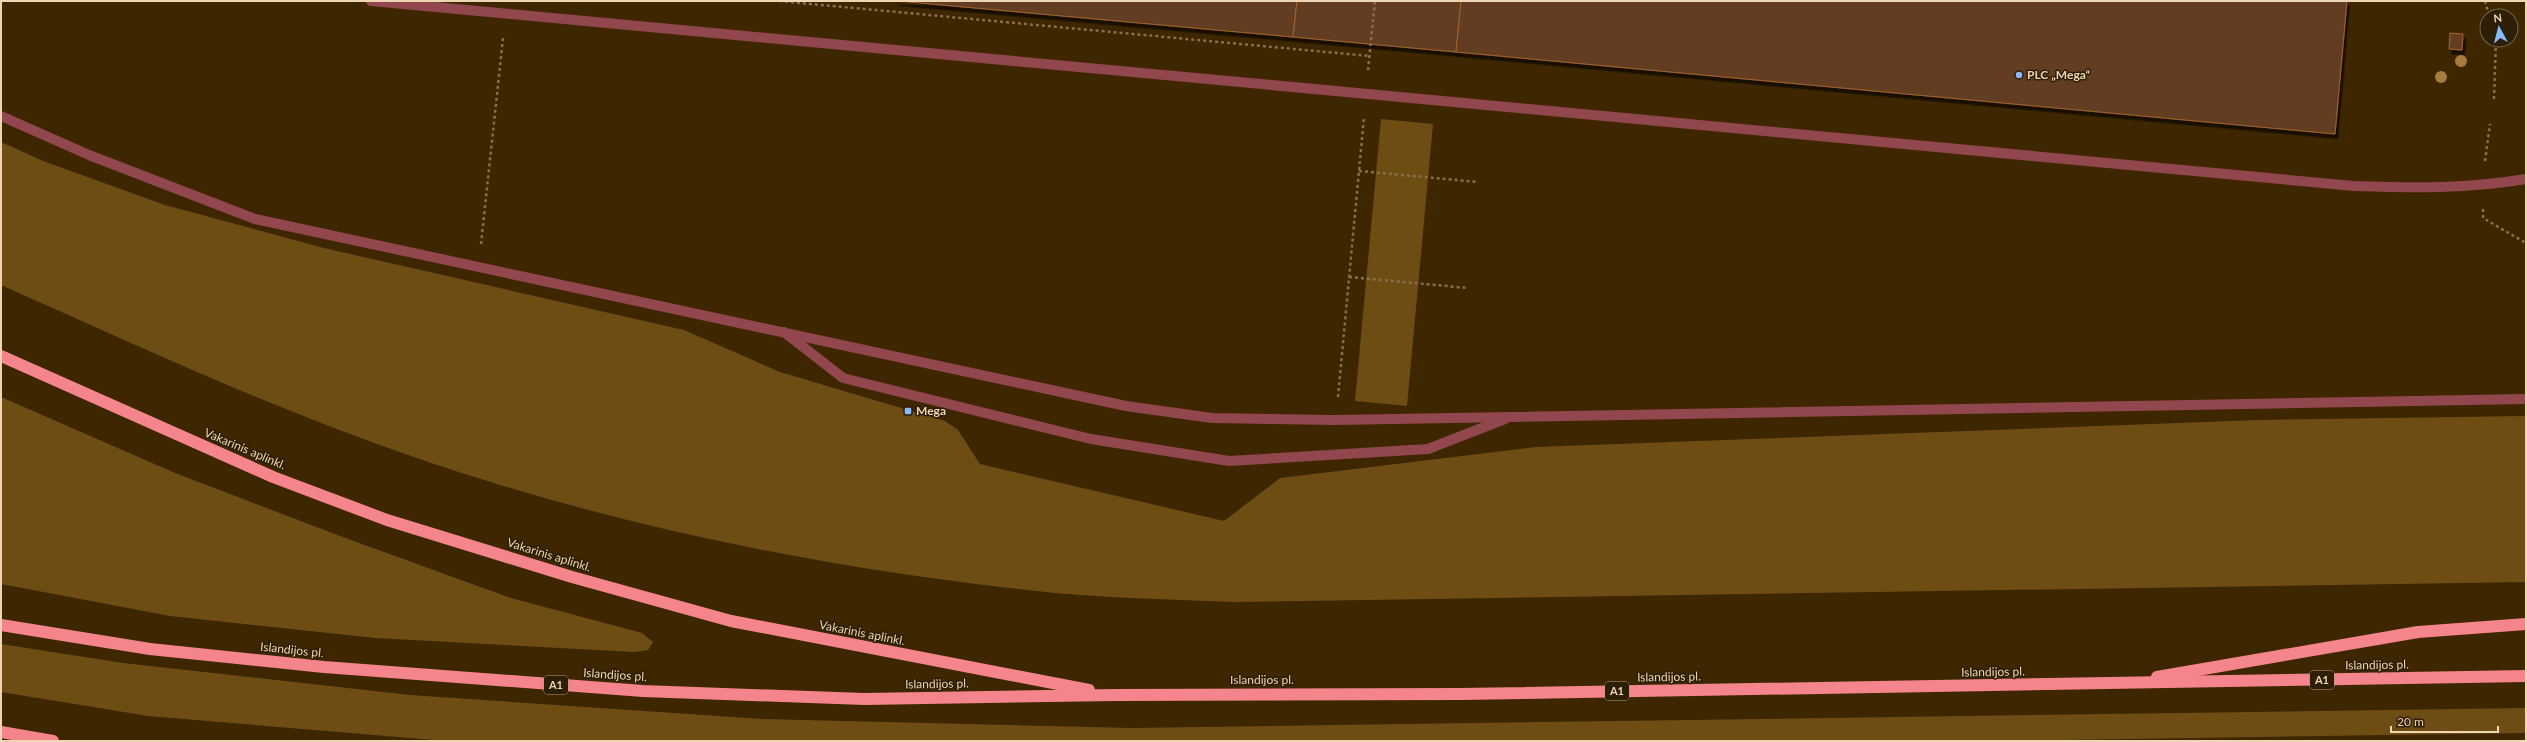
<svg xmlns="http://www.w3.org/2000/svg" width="2527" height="742" viewBox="0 0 2527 742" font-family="Lato,sans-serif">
  <defs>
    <filter id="shadow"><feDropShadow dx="2.5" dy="4.5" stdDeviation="0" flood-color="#0009"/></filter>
  </defs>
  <rect width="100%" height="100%" fill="#3d2600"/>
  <!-- green -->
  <g fill="#6e4d15">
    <path d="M1381,119L1433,124L1407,406L1355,401Z"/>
    <path d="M1,142L43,161L165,205L324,248L684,330L780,372L945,421L958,430L980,464L1224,521L1280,478L1536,447L2258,420L2526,416V582L1233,602C1164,599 1095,598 1027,590C818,567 610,525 411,456C271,408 136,345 1,285Z"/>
    <path d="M1,397L175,473L340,536L511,598L642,633L653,642L648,650L634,652L375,638L170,616L1,584Z"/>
    <path d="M1,644L123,663L410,695L762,719L1131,728L2526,708V733L1991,741H446L148,716L1,692Z"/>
  </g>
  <!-- building -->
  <g fill="#623d21" stroke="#a36332" filter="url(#shadow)">
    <path d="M898,1H1297L1293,37Z"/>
    <path d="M1297,1H1461L1456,52L1293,37Z"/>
    <path d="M1461,1H2347L2335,134L1456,52Z"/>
    <path d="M2450,33L2463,34L2462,50L2449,49Z"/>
  </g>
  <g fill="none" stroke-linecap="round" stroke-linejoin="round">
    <!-- path -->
    <g stroke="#876f4b" stroke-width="2.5" stroke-dasharray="3 3" stroke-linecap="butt">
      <path d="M779,1L1369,56"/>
      <path d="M2485,1L2489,16"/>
      <path d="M1368,70L1375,1"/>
      <path d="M2494,99L2496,40"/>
      <path d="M2485,161L2490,124"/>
      <path d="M1359,171L1478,182"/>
      <path d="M2483,209V218L2526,243"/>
      <path d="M481,244L503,38"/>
      <path d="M1349,277L1468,288"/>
      <path d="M1338,397L1364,117"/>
    </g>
    <!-- minor -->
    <g stroke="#92464d" stroke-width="10">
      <path d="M371,1L2354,186C2416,188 2465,189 2526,179"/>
      <path d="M1,116L89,155L255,219L1126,406L1212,418L1335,420L2526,399"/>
      <path d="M784,332L843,378L1091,439L1229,461L1428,449L1505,419"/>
    </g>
    <!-- highway -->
    <g stroke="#f4858d" stroke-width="12">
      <path d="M1,356L273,477L387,520L572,577L731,621L1089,690"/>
      <path d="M1,625L150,649L324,667L643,691L864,699L1115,695L1461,694L2526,676"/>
      <path d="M2157,677L2418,632L2526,624"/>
      <path d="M1,732L53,741"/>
    </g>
  </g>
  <!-- trees -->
  <g fill="#a67d3f">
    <circle cx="2461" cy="61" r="6"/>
    <circle cx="2441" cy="77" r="6"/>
  </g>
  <!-- markers -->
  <g fill="#89bafc" stroke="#2d1e08" stroke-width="1.5">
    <circle cx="2019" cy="75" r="4"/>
    <rect x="904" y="407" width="8" height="8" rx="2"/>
  </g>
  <g text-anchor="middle" stroke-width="3" stroke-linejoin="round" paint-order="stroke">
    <!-- shield labels -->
    <g fill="#2d1e08" stroke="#b49e80" stroke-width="1">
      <rect x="2310" y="671" width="24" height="18" rx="3"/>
      <rect x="544" y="676" width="24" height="18" rx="3"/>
      <rect x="1605" y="682" width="24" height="18" rx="3"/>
    </g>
    <g font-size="11" font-weight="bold" fill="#eed5b3">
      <text x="2322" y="684">A1</text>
      <text x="556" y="689">A1</text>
      <text x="1617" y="695">A1</text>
    </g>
    <!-- poi labels -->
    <g font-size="12" font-weight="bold" fill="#eed5b3" stroke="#2d1e08" text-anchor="start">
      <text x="2027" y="79">PLC „Mega“</text>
      <text x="916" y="415">Mega</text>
    </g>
    <!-- street labels -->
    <g font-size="12" fill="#eed5b3" stroke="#2d1e08">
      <text transform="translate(245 449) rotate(23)" y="4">Vakarinis aplinkl.</text>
      <text transform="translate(549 555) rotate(17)" y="4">Vakarinis aplinkl.</text>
      <text transform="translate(862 633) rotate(11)" y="4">Vakarinis aplinkl.</text>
      <text transform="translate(292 650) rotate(6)" y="4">Islandijos pl.</text>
      <text transform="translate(2377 665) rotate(-1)" y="4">Islandijos pl.</text>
      <text transform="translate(1993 672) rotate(-1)" y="4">Islandijos pl.</text>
      <text transform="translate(615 675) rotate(4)" y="4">Islandijos pl.</text>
      <text transform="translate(1669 677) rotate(-1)" y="4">Islandijos pl.</text>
      <text x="1262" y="684">Islandijos pl.</text>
      <text transform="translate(937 684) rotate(-1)" y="4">Islandijos pl.</text>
    </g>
  </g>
  <!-- border -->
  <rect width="2527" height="742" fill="none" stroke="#eed5b3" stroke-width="4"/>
  <!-- north arrow -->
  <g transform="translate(2499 28) rotate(353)"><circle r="19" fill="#2d1e08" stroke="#7a674c"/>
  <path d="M0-3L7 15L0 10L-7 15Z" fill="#89bafc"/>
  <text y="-6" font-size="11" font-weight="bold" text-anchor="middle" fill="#eed5b3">N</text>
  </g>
  <!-- scale -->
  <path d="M2391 726v6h107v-6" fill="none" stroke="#eed5b3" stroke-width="2"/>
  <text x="2397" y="726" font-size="12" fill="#eed5b3" stroke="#2d1e08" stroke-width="3" paint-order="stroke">20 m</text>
</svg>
